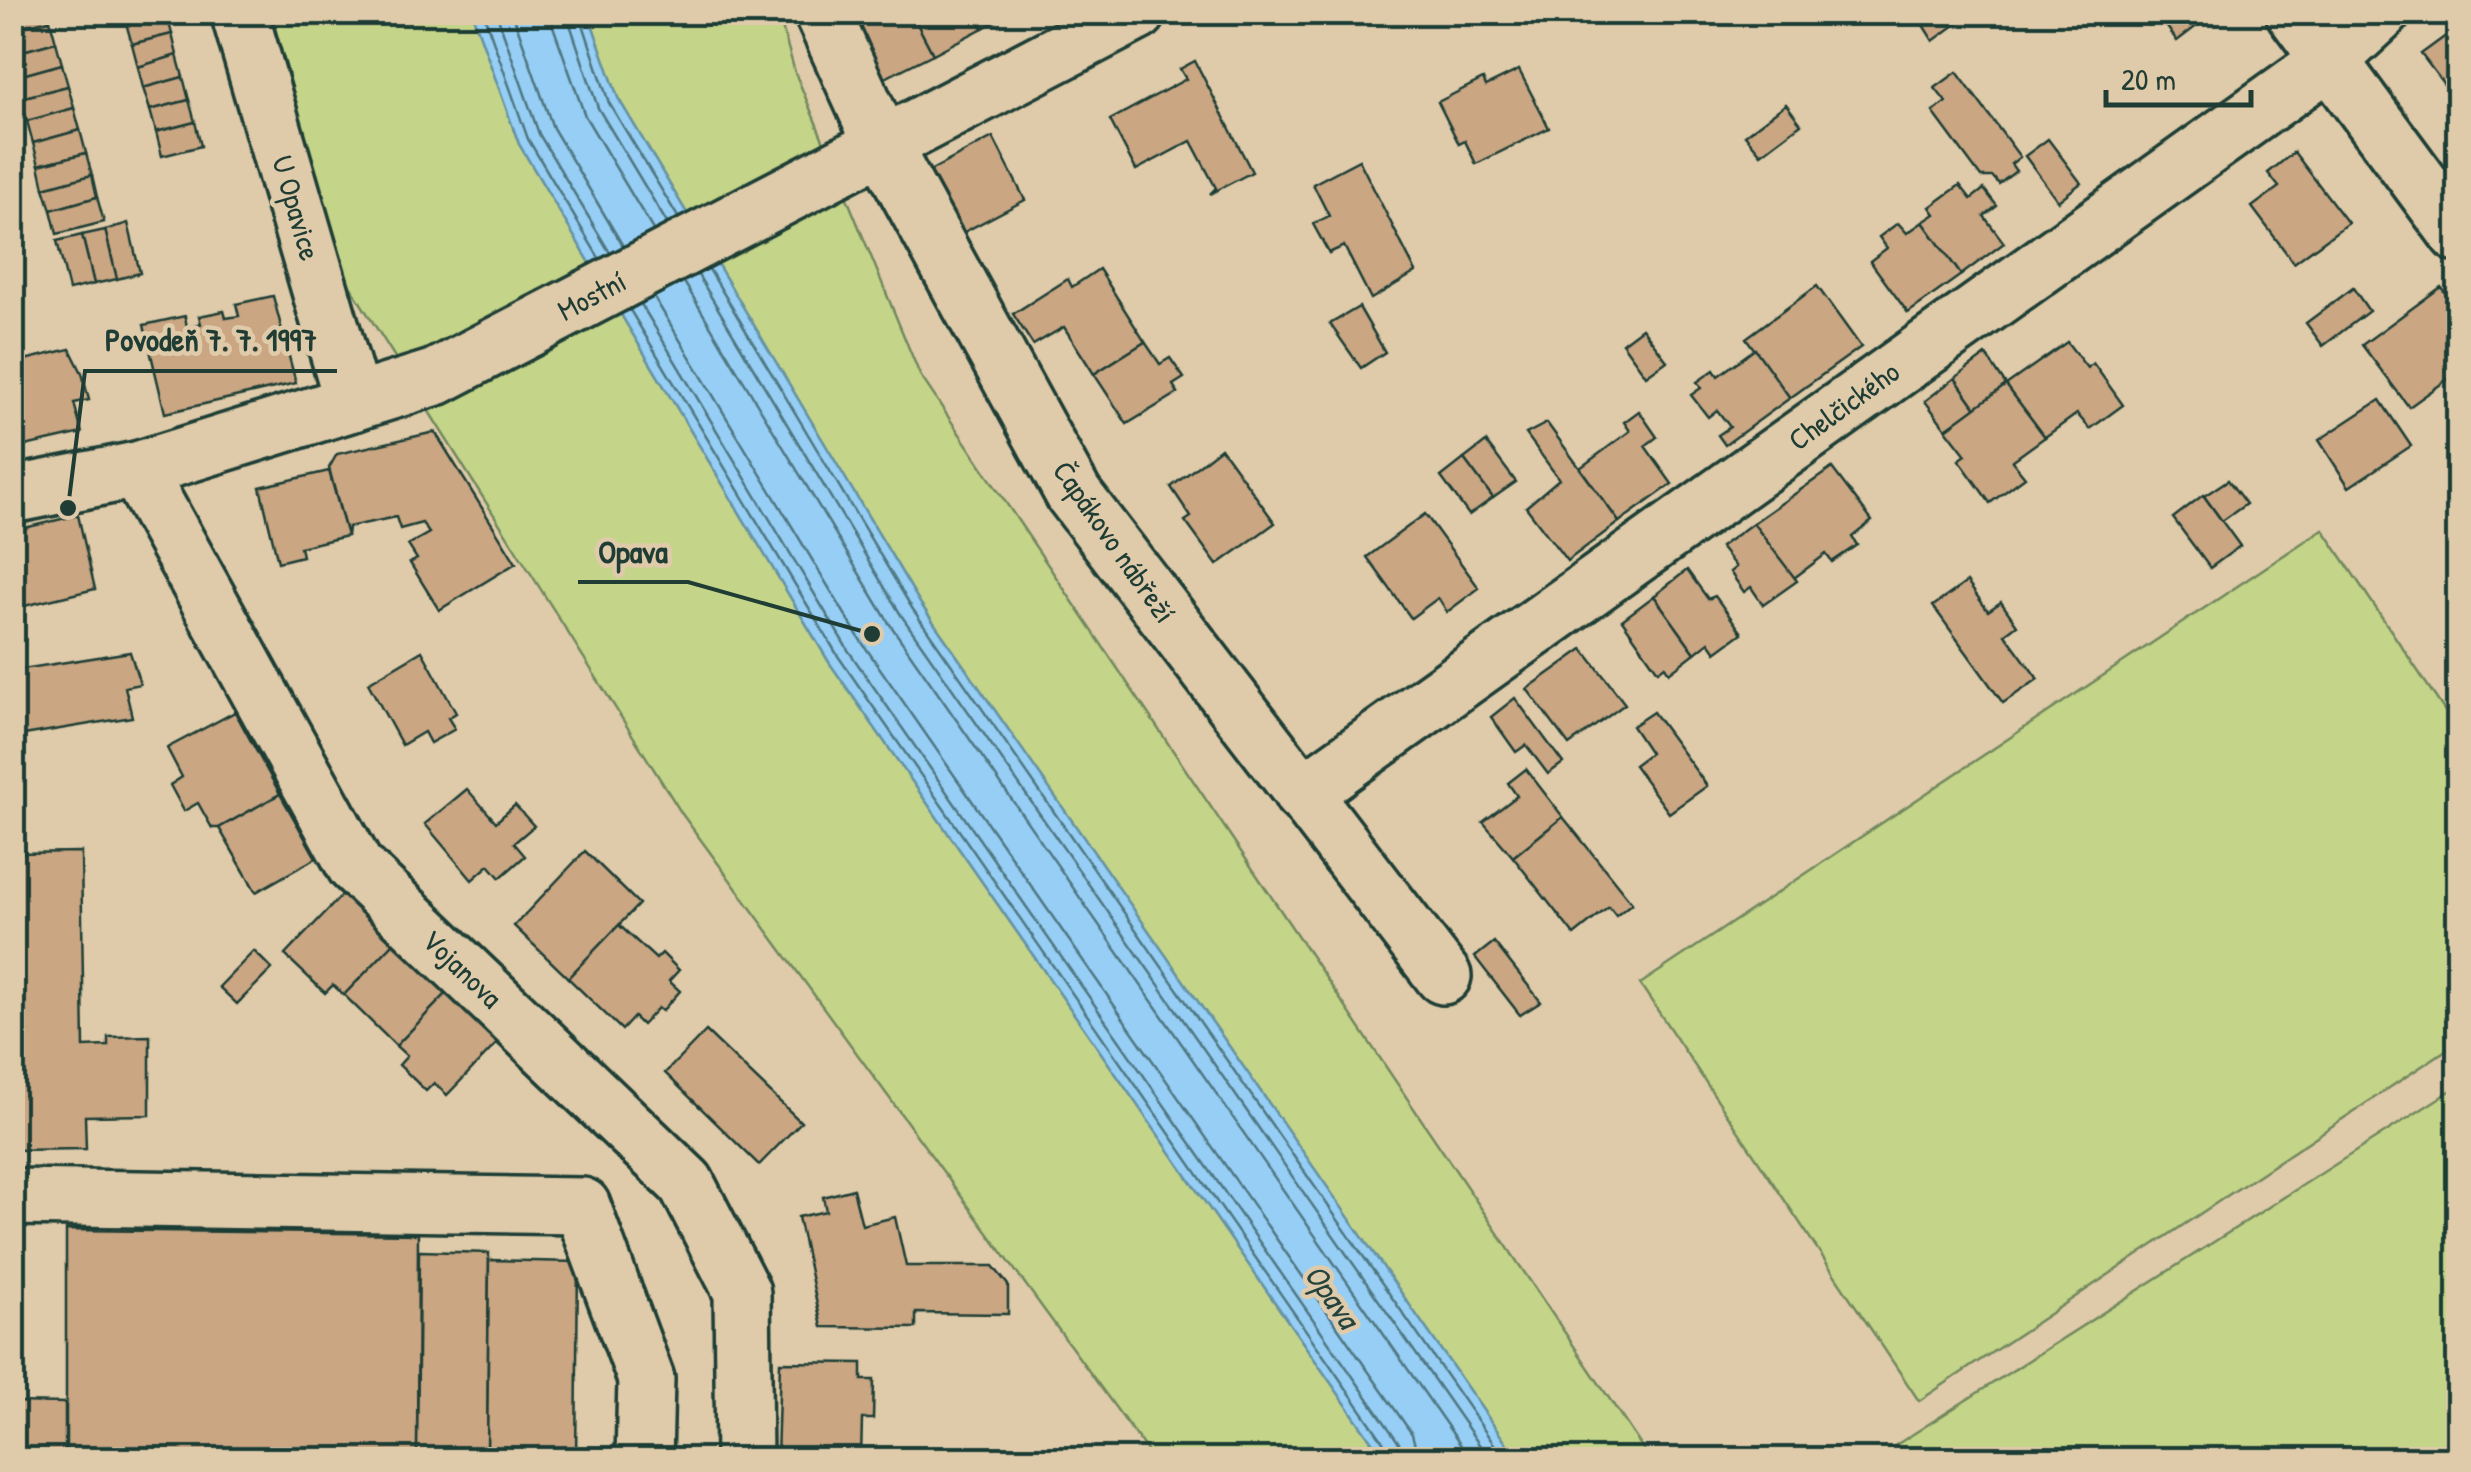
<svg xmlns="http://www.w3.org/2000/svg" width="2471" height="1472" viewBox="0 0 2471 1472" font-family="'Patrick Hand',sans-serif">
  <rect width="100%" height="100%" fill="#dfcbaa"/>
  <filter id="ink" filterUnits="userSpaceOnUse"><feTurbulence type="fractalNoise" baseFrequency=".01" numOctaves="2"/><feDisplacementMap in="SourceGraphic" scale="20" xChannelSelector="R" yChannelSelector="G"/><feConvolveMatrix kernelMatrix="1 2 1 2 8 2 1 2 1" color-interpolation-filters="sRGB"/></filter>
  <g filter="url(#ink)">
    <!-- green -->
    <g fill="#c4d488" stroke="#72885e" stroke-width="2.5">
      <path d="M271,13H472L519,144L829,662L1384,1459H1153L682,814L345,278Z"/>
      <path d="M588,13H778L795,72L920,375L1650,1459H1517L920,603L618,98Z"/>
      <path d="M2323,529L2458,731V1042L1919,1401L1640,984Z"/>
      <path d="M2458,1086V1459H1894L1888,1450Z"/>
    </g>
    <!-- water -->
    <path fill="#96cef5" stroke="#6694a8" stroke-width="2.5" d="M472,13H588L618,98L920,603L1517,1459H1384L829,662L519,144Z"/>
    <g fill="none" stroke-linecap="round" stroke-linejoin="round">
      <!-- shore -->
      <g stroke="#4f7781" stroke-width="2.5">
        <path d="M483,12L528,139L599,258"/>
        <path d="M496,12L539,134L610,253"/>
        <path d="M512,12L553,128L623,246"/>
        <path d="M551,12L553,26L585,116L653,230"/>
        <path d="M566,12L598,108L667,223"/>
        <path d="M579,12L609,103L678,217"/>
        <path d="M709,269L912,608L1505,1460"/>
        <path d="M698,275L901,615L1490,1460"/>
        <path d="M684,282L889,623L1471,1460"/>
        <path d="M654,297L861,641L1412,1434L1419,1460"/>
        <path d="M641,304L848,650L1399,1443L1404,1460"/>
        <path d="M630,310L838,656L1389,1450L1391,1460"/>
      </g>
    </g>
    <!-- building -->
    <g fill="#caa683" stroke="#1f3d34" stroke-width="2.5">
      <path d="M12,12H48L50,20L12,29Z"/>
      <path d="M123,12H162L126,23Z"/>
      <path d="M166,12L172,34L132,44L126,23Z"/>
      <path d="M853,12H911L933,54L881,80Z"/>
      <path d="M911,12H975L983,28L933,54Z"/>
      <path d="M975,12H1012L983,28Z"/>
      <path d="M1915,12H1963L1966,17L1933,41Z"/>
      <path d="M2140,12H2215L2177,41L2160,17L2149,25Z"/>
      <path d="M50,20L56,42L12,54V29Z"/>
      <path d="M2458,27V103L2421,54Z"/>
      <path d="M172,34L177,55L138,67L132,44Z"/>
      <path d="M56,42L62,64L15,77L12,54Z"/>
      <path d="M177,55L183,77L143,88L138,67Z"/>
      <path d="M1195,61L1252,172L1210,194L1216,188L1191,141L1136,170L1110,120L1186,79L1180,69Z"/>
      <path d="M62,64L68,86L21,98L15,77Z"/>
      <path d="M1519,70L1549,128L1476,164L1465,141L1459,144L1438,102L1483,79L1486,86Z"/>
      <path d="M1957,72L2020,157L2011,164L2016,171L1999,184L1993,177H1981L1933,112L1946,102L1935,88Z"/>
      <path d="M183,77L189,100L150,110L143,88Z"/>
      <path d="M68,86L74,108L27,121L21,98Z"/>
      <path d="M189,100L195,122L156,132L150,110Z"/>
      <path d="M1786,104L1801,124L1761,154L1745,135Z"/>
      <path d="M74,108L80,130L33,143L27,121Z"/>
      <path d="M195,122L201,146L162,156L156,132Z"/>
      <path d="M80,130L86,153L39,165L33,143Z"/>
      <path d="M993,137L1025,200L962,233L926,173Z"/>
      <path d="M2048,139L2081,183L2058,201L2025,156Z"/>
      <path d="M2294,152L2348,223L2294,263L2252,207L2279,187L2268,173Z"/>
      <path d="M86,153L92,175L44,188L39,165Z"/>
      <path d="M1359,160L1416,272L1371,299L1344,246L1329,253L1313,224L1329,216L1313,184Z"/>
      <path d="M92,175L97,197L51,210L44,188Z"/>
      <path d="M1960,185L1971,199L1984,189L1997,206L1984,216L2004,243L1961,275L1923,222L1935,214L1930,207Z"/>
      <path d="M97,197L104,222L57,234L51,210Z"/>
      <path d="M1923,222L1961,275L1908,313L1870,261L1887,248L1879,237L1898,223L1907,233Z"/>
      <path d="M128,223L140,273L117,279L105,230Z"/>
      <path d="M105,230L117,279L94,284L82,235Z"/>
      <path d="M82,235L94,284L69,290L57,241Z"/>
      <path d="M1099,269L1145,342L1094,374L1064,327L1033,345L1013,314L1068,279L1072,287Z"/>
      <path d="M1817,286L1861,347L1790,398L1746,338Z"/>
      <path d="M2441,287L2458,311V393L2448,379L2409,407L2362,345Z"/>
      <path d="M2353,288L2369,311L2323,346L2306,323Z"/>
      <path d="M273,296L296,383L165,413L144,325L185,316L187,328L201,324L199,316L224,311L226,318L239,316L236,304Z"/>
      <path d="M1359,307L1385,352L1361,368L1330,324Z"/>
      <path d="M1642,328L1667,361L1646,376L1622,343Z"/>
      <path d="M1145,342L1160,364L1170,358L1184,378L1173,385L1178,393L1127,424L1094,374Z"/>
      <path d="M2067,342L2087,368L2093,363L2123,405L2090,429L2077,414L2045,437L2006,385Z"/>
      <path d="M70,349L82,373L89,400L74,403L82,433L12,449V363Z"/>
      <path d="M1755,349L1790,398L1725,445L1718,435L1730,427L1717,410L1708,417L1691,395L1701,388L1697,382L1714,370L1718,376Z"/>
      <path d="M1986,355L2006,385L1976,408L1955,378Z"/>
      <path d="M1955,378L1976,408L1946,429L1925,401Z"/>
      <path d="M2006,385L2045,437L2012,461L2025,477L1990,503L1959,460L1966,455L1946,429Z"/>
      <path d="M2380,400L2411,446L2349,487L2319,440Z"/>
      <path d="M1639,411L1657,437L1645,446L1672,484L1619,522L1580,468L1630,431L1624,422Z"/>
      <path d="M1547,423L1619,522L1567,561L1526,507L1559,479L1526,434Z"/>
      <path d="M435,432L516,563L439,610L410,563L417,559L408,545L429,533L422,523L400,529L396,517L348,527L347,536L329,468L337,454Z"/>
      <path d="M1486,442L1516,482L1493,498L1464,459Z"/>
      <path d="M1221,448L1275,523L1217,565L1185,521L1191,517L1171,487Z"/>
      <path d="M1464,459L1493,498L1469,515L1441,477Z"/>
      <path d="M1832,468L1872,521L1852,537L1857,545L1832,562L1826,554L1794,578L1753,523Z"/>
      <path d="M329,471L347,536L300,547L302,556L278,562L260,487Z"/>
      <path d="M2228,480L2246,504L2222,521L2204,496Z"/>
      <path d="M2203,495L2240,546L2210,568L2173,518Z"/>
      <path d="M1425,514L1479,588L1447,612L1438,598L1411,618L1367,557Z"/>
      <path d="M78,515L95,589L12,609V531Z"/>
      <path d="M1753,523L1797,581L1763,605L1751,587L1744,592L1730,572L1736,567L1720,547Z"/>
      <path d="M1687,570L1708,599L1715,596L1742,633L1716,652L1709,642L1695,653L1654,596Z"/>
      <path d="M1967,582L1988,611L2001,602L2017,625L2005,634L2038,679L2003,703L1933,606Z"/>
      <path d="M1654,596L1695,653L1669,673L1665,666L1658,671L1622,620Z"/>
      <path d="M1583,649L1625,704L1569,745L1527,689Z"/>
      <path d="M422,651L456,713L448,718L455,729L430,743L424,732L402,745L368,683Z"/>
      <path d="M130,652L140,684L125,687L132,717L12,737V677L17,676L16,670Z"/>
      <path d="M1515,698L1563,763L1548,774L1526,745L1516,752L1491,717Z"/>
      <path d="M235,712L280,794L219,828H212L198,803L184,811L170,785L182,777L167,748Z"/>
      <path d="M1653,712L1707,786L1669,813L1634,765L1650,753L1632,726Z"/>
      <path d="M1526,769L1563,817L1513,857L1483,822L1517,796L1508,783Z"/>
      <path d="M467,789L496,822L515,805L534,826L514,843L525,856L500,878L489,865L472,880L425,824Z"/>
      <path d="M280,794L316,858L256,892L219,828Z"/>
      <path d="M1563,817L1632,903L1616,916L1609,907L1574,935L1513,857Z"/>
      <path d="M585,851L639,904L568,978L514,926Z"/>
      <path d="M81,852L84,1047L108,1046V1037L150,1036V1115L85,1116L86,1149L12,1150V853Z"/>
      <path d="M344,893L395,942L344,995L333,985L325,993L285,955Z"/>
      <path d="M619,925L656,959L662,953L679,970L669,981L680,991L662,1011L658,1008L642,1025L634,1017L622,1030L568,978Z"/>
      <path d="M395,942L447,993L396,1046L344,995Z"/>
      <path d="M1494,942L1541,1002L1520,1015L1475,957Z"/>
      <path d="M254,951L272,969L237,1004L219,987Z"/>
      <path d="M447,993L498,1042L447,1095L434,1083L426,1091L399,1065L407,1056L396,1046Z"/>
      <path d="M706,1031L801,1122L759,1165L665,1073Z"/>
      <path d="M853,1189L862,1225L895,1217L906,1266H993L1008,1285V1314L916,1313V1328L822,1327L798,1217L826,1211L823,1197Z"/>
      <path d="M66,1230L418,1234L417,1460H66Z"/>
      <path d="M419,1251L489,1253L487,1460H417Z"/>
      <path d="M489,1260L578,1262L576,1460H487Z"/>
      <path d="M780,1362L862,1363V1380H874L873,1419H862L861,1458H777Z"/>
      <path d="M12,1402L65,1403V1460H12Z"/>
      <path d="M777,1458H861V1460Z"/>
    </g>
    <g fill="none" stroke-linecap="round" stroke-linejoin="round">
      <!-- street casing -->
      <g stroke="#1f3d34" stroke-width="62">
        <g id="street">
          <path d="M239,12L353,403"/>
          <path d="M822,12L882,144L1074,495L1443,976"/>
          <path d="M2294,12L2458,234"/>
          <path d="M137,470L355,866L686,1183L742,1292L744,1460"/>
          <path d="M12,495L137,470L436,377L1138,12"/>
          <path d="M1302,794L2330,60L2382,12"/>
          <path d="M12,1197L582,1206L646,1379L644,1460"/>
        </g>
      </g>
      <!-- street -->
      <use href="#street" stroke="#dfcbaa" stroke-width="55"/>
    </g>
  </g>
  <g text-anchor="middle" stroke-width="9" stroke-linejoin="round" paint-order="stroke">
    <!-- street labels -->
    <g font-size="30" fill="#1f3d34" stroke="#dfcbaa">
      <text transform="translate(296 208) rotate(74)" y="10">U Opavice</text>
      <text transform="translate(592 296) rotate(-28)" y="10">Mostní</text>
      <text transform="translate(1844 406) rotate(-36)" y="10">Chelčického</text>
      <text transform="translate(1114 542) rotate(55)" y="10">Čapákovo nábřeží</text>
      <text transform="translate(462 969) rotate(44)" y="10">Vojanova</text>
    </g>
    <!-- water labels -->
    <g font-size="32" font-style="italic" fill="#25443e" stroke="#dfcbaa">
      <text transform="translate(1332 1296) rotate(55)" y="11">Opava</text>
    </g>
  </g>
  <!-- callouts -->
  <path fill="none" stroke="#1f3d34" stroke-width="4" d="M68 508L85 371H337M872 634L688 582H578"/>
  <g fill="#1f3d34" stroke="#dfcbaa" stroke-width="4">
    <circle cx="68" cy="508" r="10"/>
    <circle cx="872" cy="634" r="10"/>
  </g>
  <g font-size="32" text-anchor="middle" font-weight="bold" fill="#1f3d34" stroke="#dfcbaa" stroke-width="9" stroke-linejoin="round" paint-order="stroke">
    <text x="211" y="351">Povodeň 7. 7. 1997</text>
    <text x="633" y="563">Opava</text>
  </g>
  <!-- margin -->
  <rect width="2471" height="1472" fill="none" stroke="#dfcbaa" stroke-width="50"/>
  <rect x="25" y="25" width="2421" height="1422" fill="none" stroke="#1f3d34" stroke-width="4" filter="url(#ink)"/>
  <!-- scale -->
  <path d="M2106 90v15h145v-15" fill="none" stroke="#1f3d34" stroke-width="5"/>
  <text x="2121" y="90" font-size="30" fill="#1f3d34" stroke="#dfcbaa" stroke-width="8" paint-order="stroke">20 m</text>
</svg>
